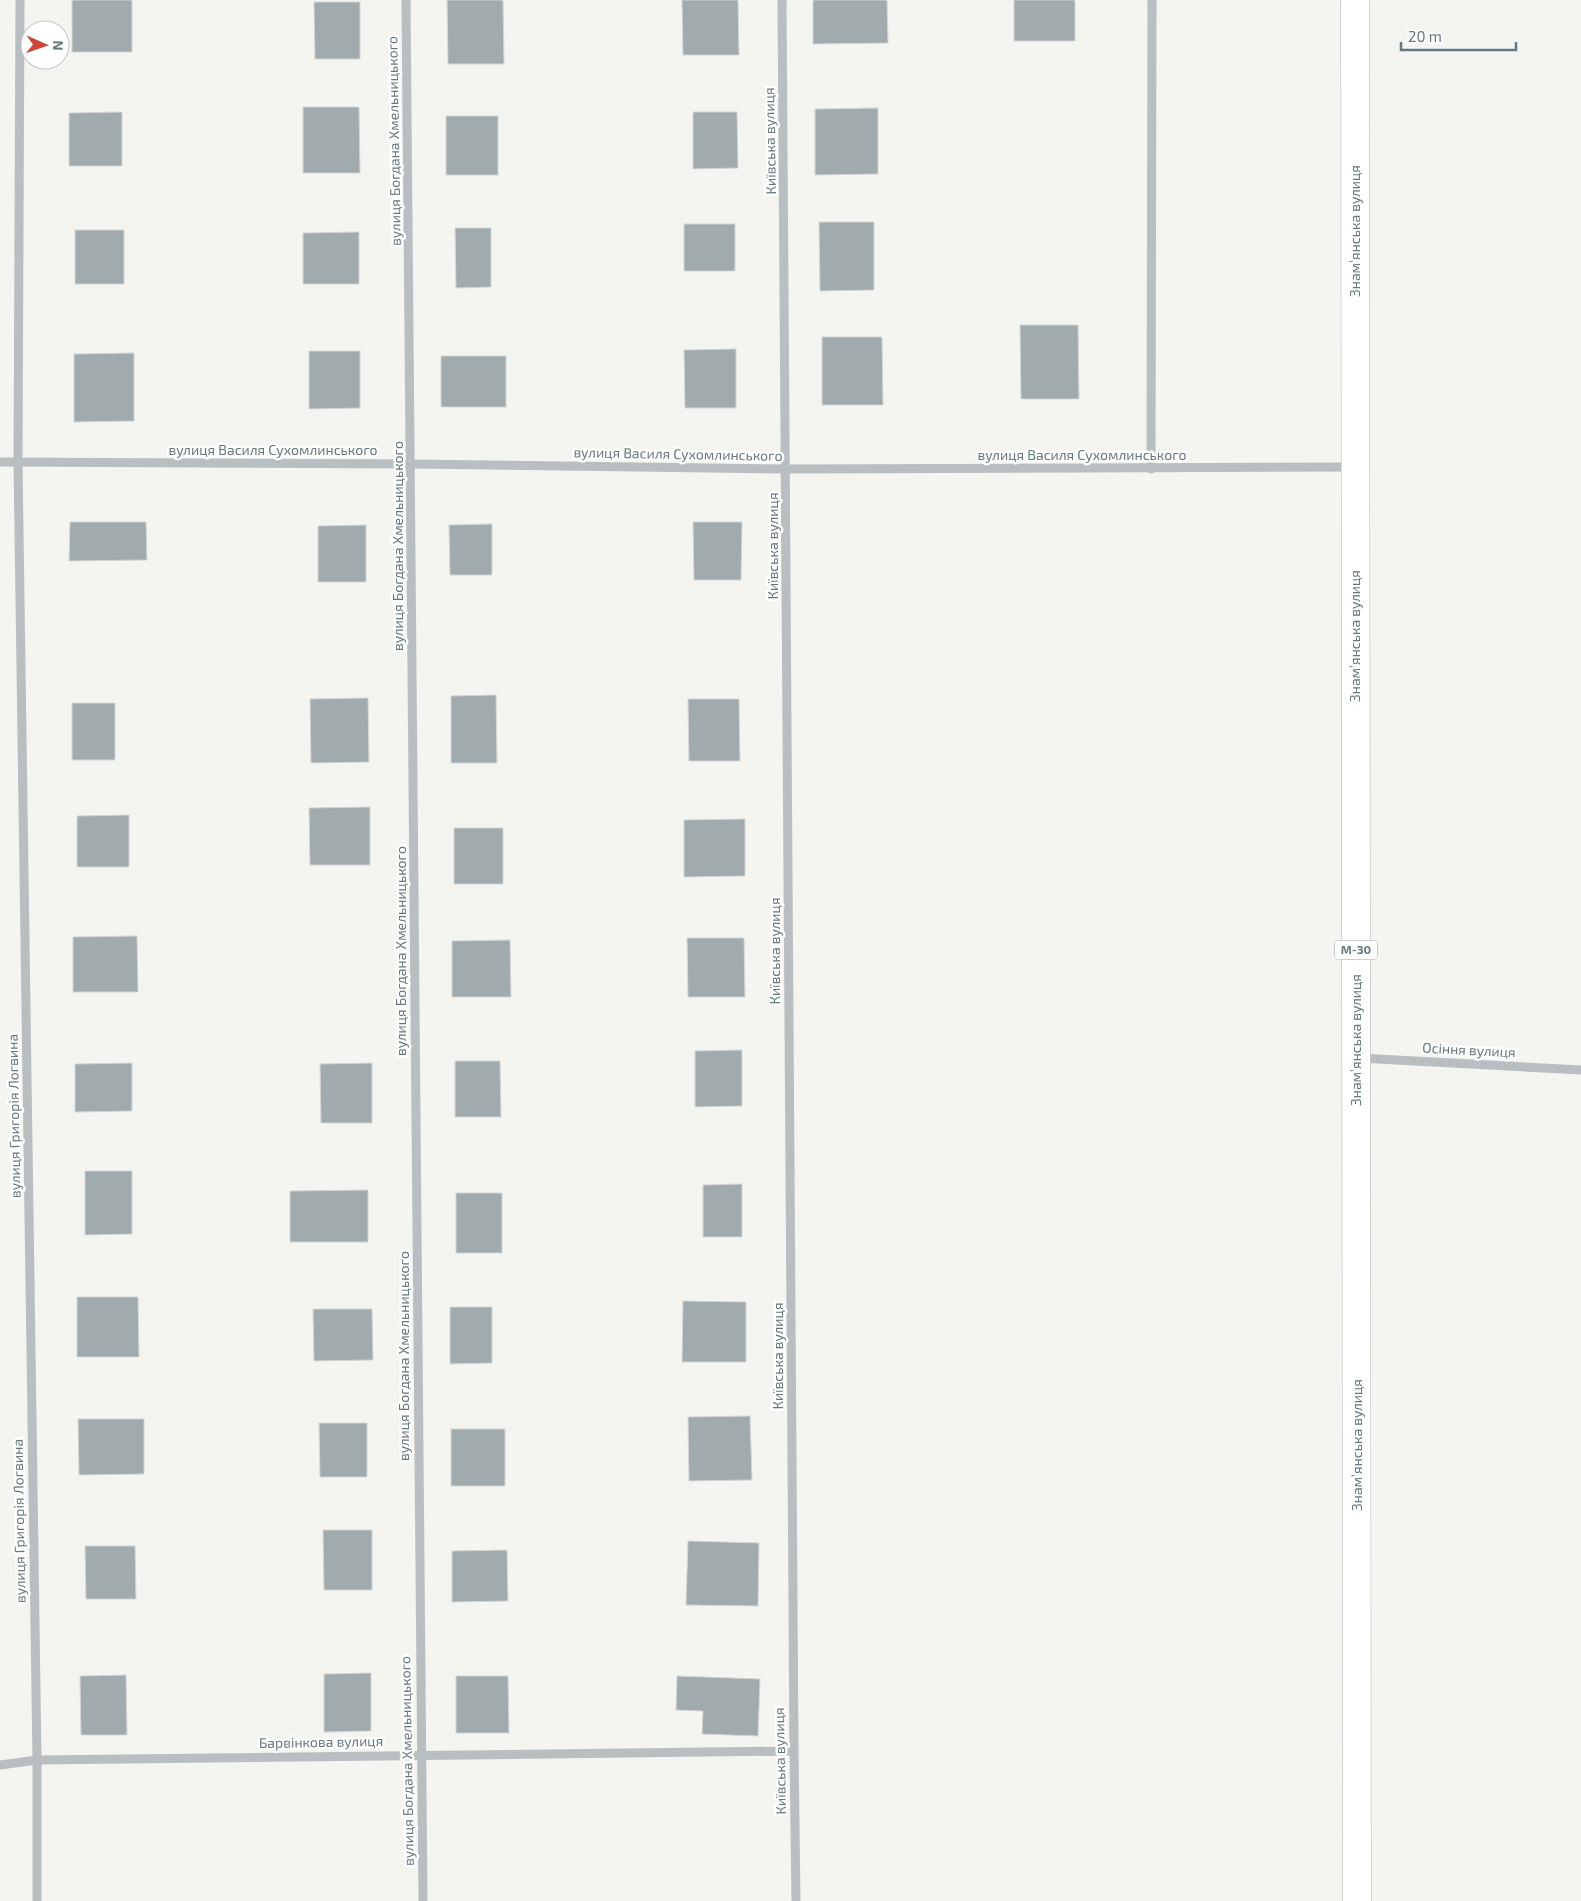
<svg xmlns="http://www.w3.org/2000/svg" width="1581" height="1901" viewBox="0 0 1581 1901" font-family="'Exo 2',sans-serif">
  <rect width="100%" height="100%" fill="#f4f4f1"/>
  <!-- building -->
  <g fill="#a1aaad" stroke="#d5d5d4">
    <rect x="72" y="0" width="60" height="52"/>
    <path d="M447,0H503L504,64H448Z"/>
    <path d="M682,0H738L739,55H683Z"/>
    <path d="M813,0H887L888,43L813,44Z"/>
    <rect x="1014" y="0" width="61" height="41"/>
    <path d="M314,2H360V59H315Z"/>
    <path d="M303,107H359L360,173H303Z"/>
    <path d="M878,108V174L815,175V109Z"/>
    <path d="M122,112V166H69V113Z"/>
    <path d="M693,112H737L738,168L693,169Z"/>
    <rect x="446" y="116" width="52" height="59"/>
    <path d="M819,222H874V290L820,291Z"/>
    <rect x="684" y="224" width="51" height="47"/>
    <path d="M455,228H491V287L456,288Z"/>
    <rect x="75" y="230" width="49" height="54"/>
    <path d="M359,232V284H303V233Z"/>
    <path d="M1020,325H1078L1079,399H1021Z"/>
    <path d="M822,337H882L883,405H822Z"/>
    <path d="M736,349V408H685L684,350Z"/>
    <path d="M309,351H360V408L309,409Z"/>
    <path d="M134,353V421L74,422V354Z"/>
    <rect x="441" y="356" width="65" height="51"/>
    <path d="M70,522H146L147,560L69,561Z"/>
    <path d="M693,522H742L741,580H694Z"/>
    <path d="M492,524V575H450L449,525Z"/>
    <path d="M366,525V582H318V526Z"/>
    <path d="M496,695L497,763H451V696Z"/>
    <path d="M368,698L369,762L311,763L310,699Z"/>
    <path d="M688,699H739L740,761H689Z"/>
    <rect x="72" y="703" width="43" height="57"/>
    <path d="M370,807V865H310L309,808Z"/>
    <path d="M129,815V867H77V816Z"/>
    <path d="M745,819V876L684,877V820Z"/>
    <rect x="454" y="828" width="49" height="56"/>
    <path d="M137,936L138,992H73V937Z"/>
    <path d="M687,938H744L745,997H688Z"/>
    <path d="M510,940L511,997H452V941Z"/>
    <path d="M742,1050V1106L695,1107V1051Z"/>
    <path d="M455,1061H500L501,1117H455Z"/>
    <path d="M132,1063V1111L75,1112V1064Z"/>
    <path d="M372,1063V1123H321L320,1064Z"/>
    <path d="M85,1171H132V1234L85,1235Z"/>
    <path d="M742,1184V1237H703V1185Z"/>
    <path d="M368,1190V1242H290V1191Z"/>
    <rect x="456" y="1193" width="46" height="60"/>
    <path d="M77,1297H138L139,1357H77Z"/>
    <path d="M683,1301L746,1302V1362H682Z"/>
    <path d="M450,1307H492V1363L450,1364Z"/>
    <path d="M313,1309H372L373,1360L314,1361Z"/>
    <path d="M750,1416L752,1480L689,1481L688,1417Z"/>
    <path d="M78,1419H144V1474L79,1475Z"/>
    <path d="M319,1423H367V1477H320Z"/>
    <rect x="451" y="1429" width="54" height="57"/>
    <path d="M323,1530H372V1590H324Z"/>
    <path d="M688,1541L759,1543L758,1606L686,1605Z"/>
    <path d="M85,1546H135L136,1599H86Z"/>
    <path d="M507,1550L508,1601L452,1602V1551Z"/>
    <path d="M371,1673V1731L324,1732V1674Z"/>
    <path d="M126,1675L127,1735H81L80,1676Z"/>
    <path d="M456,1676H508L509,1733H456Z"/>
    <path d="M677,1676L760,1679L758,1736L702,1734L703,1711L676,1710Z"/>
  </g>
  <g fill="none" stroke-linecap="round" stroke-linejoin="round">
    <!-- highway casing -->
    <g stroke="#afb3b5" stroke-width="29">
      <path id="highway" d="M1355,0L1357,1901"/>
    </g>
    <!-- minor -->
    <g stroke="#b9bec0" stroke-width="9">
      <path d="M20,0L18,463L37,1760V1901"/>
      <path d="M406,0L423,1901"/>
      <path d="M782,0L794,1751L796,1901"/>
      <path d="M0,462L411,464L786,469L1352,467"/>
      <path d="M1151,469L1152,0"/>
      <path d="M1359,1058L1581,1070"/>
      <path d="M0,1765L37,1760L794,1751"/>
    </g>
    <!-- highway -->
    <use href="#highway" stroke="#fff" stroke-width="28"/>
  </g>
  <g text-anchor="middle" stroke-width="5" stroke-linejoin="round" paint-order="stroke">
    <!-- shield labels -->
    <rect fill="#fff" stroke="#95a0a5" stroke-width="1" x="1335" y="940.5" width="42" height="19" rx="4"/>
    <g font-size="12" font-weight="bold" fill="#67777e">
      <text x="1356" y="954">М-30</text>
    </g>
    <!-- street labels -->
    <g font-size="14" fill="#67777e" stroke="#fff">
      <text transform="translate(394 141) rotate(-91)" y="5">вулиця Богдана Хмельницького</text>
      <text transform="translate(770 141) rotate(-91)" y="5">Київська вулиця</text>
      <text transform="translate(1355 231) rotate(-90)" y="5">Знамʼянська вулиця</text>
      <text x="273" y="455">вулиця Василя Сухомлинського</text>
      <text transform="translate(678 454) rotate(1)" y="5">вулиця Василя Сухомлинського</text>
      <text x="1082" y="460">вулиця Василя Сухомлинського</text>
      <text transform="translate(398 546) rotate(-90)" y="5">вулиця Богдана Хмельницького</text>
      <text transform="translate(773 546) rotate(-90)" y="5">Київська вулиця</text>
      <text transform="translate(1355 636) rotate(-90)" y="5">Знамʼянська вулиця</text>
      <text transform="translate(401 951) rotate(-90)" y="5">вулиця Богдана Хмельницького</text>
      <text transform="translate(775 951) rotate(-90)" y="5">Київська вулиця</text>
      <text transform="translate(1356 1040) rotate(-90)" y="5">Знамʼянська вулиця</text>
      <text transform="translate(1469 1050) rotate(3)" y="5">Осіння вулиця</text>
      <text transform="translate(14 1116) rotate(-91)" y="5">вулиця Григорія Логвина</text>
      <text transform="translate(404 1356) rotate(-90)" y="5">вулиця Богдана Хмельницького</text>
      <text transform="translate(778 1356) rotate(-90)" y="5">Київська вулиця</text>
      <text transform="translate(1357 1445) rotate(-90)" y="5">Знамʼянська вулиця</text>
      <text transform="translate(19 1521) rotate(-91)" y="5">вулиця Григорія Логвина</text>
      <text transform="translate(321 1742) rotate(-1)" y="5">Барвінкова вулиця</text>
      <text transform="translate(407 1761) rotate(-91)" y="5">вулиця Богдана Хмельницького</text>
      <text transform="translate(780 1761) rotate(-91)" y="5">Київська вулиця</text>
    </g>
  </g>
  <!-- north arrow -->
  <g transform="translate(45 45) rotate(92)"><circle r="24" fill="#ffffff" stroke="#c2c9cb"/>
  <path d="M0-4L9 19L0 12L-9 19Z" fill="#cc4739"/>
  <text y="-8" font-size="14" font-weight="bold" text-anchor="middle" fill="#67777e">N</text>
  </g>
  <!-- scale -->
  <path d="M1401 42v8h115v-8" fill="none" stroke="#67777e" stroke-width="2.5"/>
  <text x="1408" y="42" font-size="15" fill="#67777e" stroke="#ffffff" stroke-width="4" paint-order="stroke">20 m</text>
</svg>
